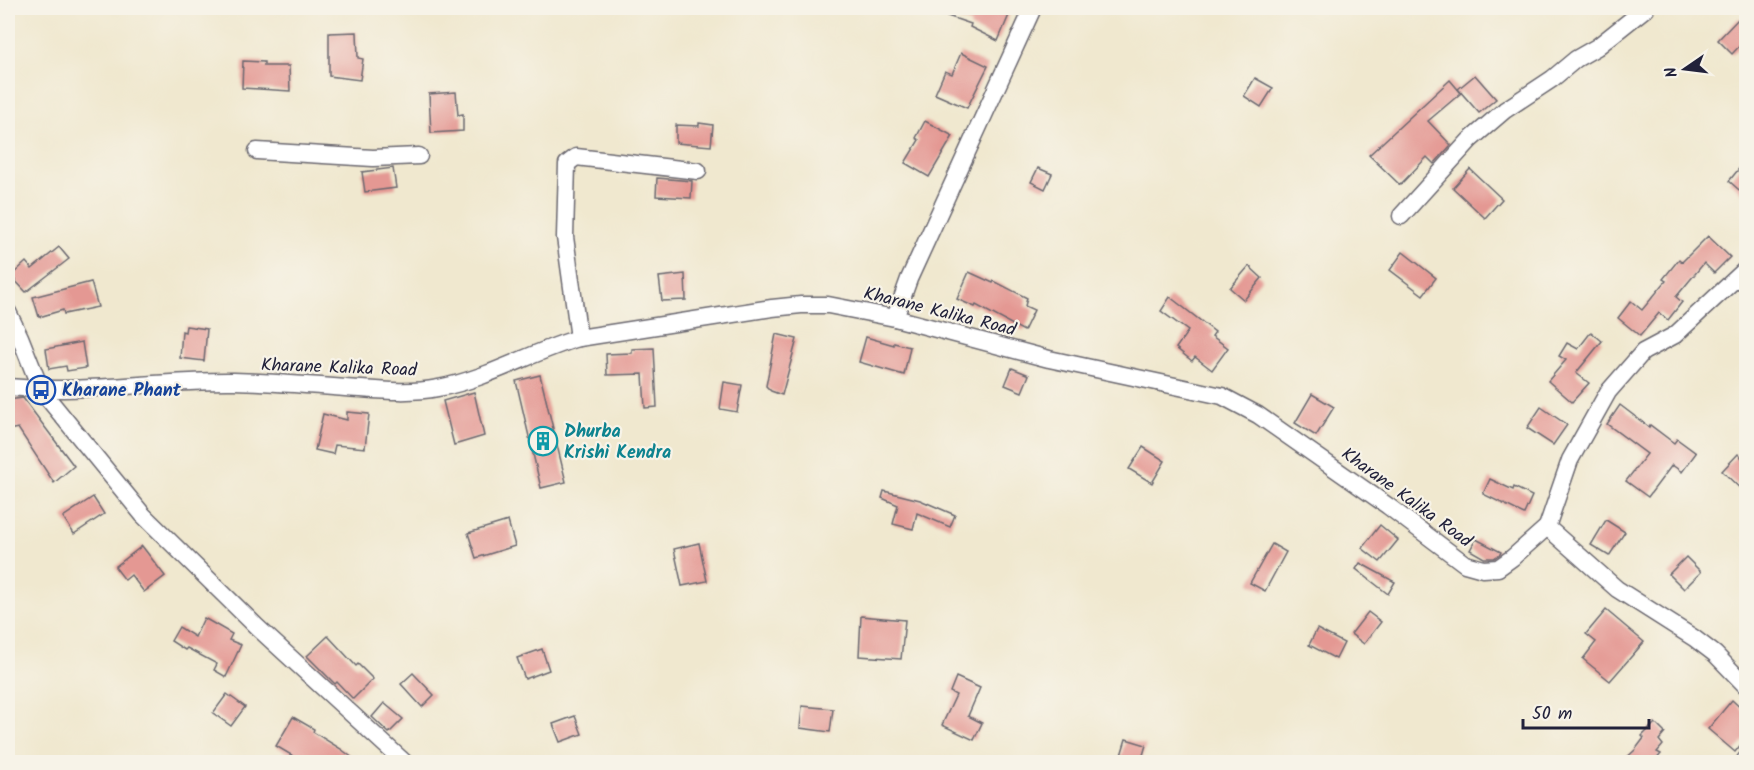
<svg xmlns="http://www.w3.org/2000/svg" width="1754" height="770" viewBox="0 0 1754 770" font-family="Kalam,sans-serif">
  <rect width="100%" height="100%" fill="#f7f3e8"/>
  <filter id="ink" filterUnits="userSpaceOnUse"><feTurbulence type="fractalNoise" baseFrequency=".0167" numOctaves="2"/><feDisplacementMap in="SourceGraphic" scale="12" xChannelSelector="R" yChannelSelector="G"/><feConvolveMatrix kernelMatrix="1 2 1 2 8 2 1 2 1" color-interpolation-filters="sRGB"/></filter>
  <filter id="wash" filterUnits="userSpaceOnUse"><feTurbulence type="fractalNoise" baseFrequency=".008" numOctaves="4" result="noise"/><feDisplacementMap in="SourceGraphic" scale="24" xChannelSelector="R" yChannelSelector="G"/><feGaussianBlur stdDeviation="1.35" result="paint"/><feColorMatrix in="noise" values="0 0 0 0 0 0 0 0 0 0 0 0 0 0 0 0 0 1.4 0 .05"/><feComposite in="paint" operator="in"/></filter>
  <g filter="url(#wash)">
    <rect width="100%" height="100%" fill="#f0e8cf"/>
    <g id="blocks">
      <!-- building -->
      <g fill="#e49893">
        <path d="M931,8H1012L998,41L970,27L971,24L930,10Z"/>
        <path d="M1739,18L1746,26V39L1732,54L1718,40Z"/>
        <path d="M357,32L358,58L363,59L360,80L329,76V33Z"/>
        <path d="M961,53L988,66L967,108L935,94L945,71L952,74Z"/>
        <path d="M243,61L264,62V66H289L290,91L242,88Z"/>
        <path d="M1475,75L1496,99L1479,113L1458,89Z"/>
        <path d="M1255,78L1273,88L1261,107L1244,96Z"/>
        <path d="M1450,80L1461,93L1428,121L1451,145L1434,164L1427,157L1400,185L1369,155Z"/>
        <path d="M456,92L458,115L463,114V131L431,133L429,94Z"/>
        <path d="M925,121L953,136L929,177L905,163L919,140L916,138Z"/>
        <path d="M699,123L713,125L711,146L676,143V125L699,126Z"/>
        <path d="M1746,160V196L1729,181Z"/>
        <path d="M393,168L396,188L365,192L362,172Z"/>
        <path d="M1038,168L1052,174L1045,189L1031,182Z"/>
        <path d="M1470,169L1502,199L1485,218L1453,188Z"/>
        <path d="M657,178L692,181L691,198L656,196Z"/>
        <path d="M1708,236L1730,257L1714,273L1704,263L1676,297L1682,302L1668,320L1659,313L1640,336L1618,318L1631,301L1642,310L1666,281L1663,279L1679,259L1682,262Z"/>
        <path d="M59,247L69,259L26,292L11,276L26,262L32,269Z"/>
        <path d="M1403,252L1436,278L1423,295L1390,270Z"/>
        <path d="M1249,266L1262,278L1244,300L1230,288Z"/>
        <path d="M969,272L993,283L994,281L1027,298L1025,306L1034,310L1024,331L976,305L975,307L957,299Z"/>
        <path d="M685,274L686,300L662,301L659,277Z"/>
        <path d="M91,282L98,307L64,314L63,310L39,317L33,297Z"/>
        <path d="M1170,297L1215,332L1212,336L1228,348L1212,370L1195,357L1192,361L1176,348L1188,331L1161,311Z"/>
        <path d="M186,326L207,329L204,361L180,358L182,331L185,332Z"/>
        <path d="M1591,332L1602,341L1576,373L1589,383L1572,402L1548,381L1566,360L1559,356L1567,343L1578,349Z"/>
        <path d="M776,334L797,339L782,395L771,391L766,386Z"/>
        <path d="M866,337L894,345V343L910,347L904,375L859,362Z"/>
        <path d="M82,342L86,368L67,371L66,366L49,369L46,349Z"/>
        <path d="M654,348L657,407L645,408L643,374L607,375L606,354L632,353V349Z"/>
        <path d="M1012,368L1029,375L1022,392L1005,385Z"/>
        <path d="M540,375L566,482L541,488L516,381Z"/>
        <path d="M724,382L742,385L737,412L720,409Z"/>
        <path d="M474,392L484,436L454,445L443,401Z"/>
        <path d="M1312,394L1334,407L1316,436L1295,423Z"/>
        <path d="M23,398L74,466L54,483L18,428L8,430V400Z"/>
        <path d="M1620,405L1649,427L1650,425L1674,443L1677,439L1696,453L1682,472L1672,465L1648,497L1626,481L1647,454L1607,424Z"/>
        <path d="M1541,407L1567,425L1553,445L1527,428Z"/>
        <path d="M347,412L369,414L365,448L335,445L333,454L315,450L323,414L347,420Z"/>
        <path d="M1143,447L1165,461L1152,483L1129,469Z"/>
        <path d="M1738,454L1746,462V494L1722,471Z"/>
        <path d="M1490,479L1513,490L1514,487L1532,496L1524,514L1483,494Z"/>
        <path d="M884,491L920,500L955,515L950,527L917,513L913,529L893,524L898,505L882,498Z"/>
        <path d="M93,497L104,514L74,534L63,517Z"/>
        <path d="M1606,520L1625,532L1609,556L1591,545Z"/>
        <path d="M508,521L515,546L476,558L468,533Z"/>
        <path d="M1380,525L1398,540L1380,562L1362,548Z"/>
        <path d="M1476,539L1501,552L1500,554L1494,558H1484L1470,550Z"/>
        <path d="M699,543L707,581L682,586L674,549Z"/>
        <path d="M1272,544L1286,552L1265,591L1250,583Z"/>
        <path d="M142,546L165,576L144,592L131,575L125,580L115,567Z"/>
        <path d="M1686,557L1701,572L1684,589L1669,574Z"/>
        <path d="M1360,563L1395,582L1388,594L1356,569Z"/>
        <path d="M1606,610L1644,642L1610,681L1583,659L1596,642L1586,634Z"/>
        <path d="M1368,612L1381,622L1364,644L1351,634Z"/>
        <path d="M861,616L905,620L901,659L859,656Z"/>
        <path d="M204,618L232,634L229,640L241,645L226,677L214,670L217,664L187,648L185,650L171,641L179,627L195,637Z"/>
        <path d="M1317,629L1344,643L1336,659L1309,645Z"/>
        <path d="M328,636L356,666L358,664L373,679L353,699L337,682L335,684L307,656Z"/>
        <path d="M542,649L549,670L525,679L517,658Z"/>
        <path d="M413,673L434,695L422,707L401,684Z"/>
        <path d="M956,677L980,688L968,716L982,723L974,740L942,725L956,695L950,692Z"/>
        <path d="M227,694L245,707L231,726L213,713Z"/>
        <path d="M1732,700L1746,713V738L1735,752L1708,729Z"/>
        <path d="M384,703L403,719L389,733L372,717Z"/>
        <path d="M802,706L833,709L830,732L800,728Z"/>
        <path d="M575,716L582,734L560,742L553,724Z"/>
        <path d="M293,717L314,729L313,732L341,749L358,762H303L276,746Z"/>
        <path d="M1655,723L1665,733L1659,740L1663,745L1657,752L1661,754L1654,762H1622L1635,750L1644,738L1642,736Z"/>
        <path d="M1126,739L1146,745L1141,762H1119Z"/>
      </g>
    </g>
  </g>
  <g filter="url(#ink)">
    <use href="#blocks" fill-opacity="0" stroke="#6a676f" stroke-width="1.5"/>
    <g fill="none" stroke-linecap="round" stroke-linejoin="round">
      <!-- minor casing -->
      <g stroke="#6a676f" stroke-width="19">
        <g id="minor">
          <path d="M257,151L373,158L419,156"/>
          <path d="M1401,216L1470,140L1505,110L1552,79L1576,59L1597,47L1646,8"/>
          <path d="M8,312L20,337L41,390L143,515L257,627L404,762"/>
          <path d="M895,318L909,279L1033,8"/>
          <path d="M579,338L565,237L567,164L576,157L698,171"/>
          <path d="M8,387C83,394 159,380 234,381C277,382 319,386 361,389C387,391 413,393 438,388C488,379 531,352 579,338L772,308L801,305H828L895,318L1049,359L1222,396L1258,415L1388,506L1465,564L1483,569L1498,568L1512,558L1547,527L1617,589L1694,638L1715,654L1746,686"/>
          <path d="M1547,527L1570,460L1608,392L1643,352L1675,335L1746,269"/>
          <path d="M1744,762L1746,759"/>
        </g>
      </g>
      <!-- minor -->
      <use href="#minor" stroke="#fff" stroke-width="16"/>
    </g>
  </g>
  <!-- icons -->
  <defs>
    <g id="bus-ring" transform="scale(1.5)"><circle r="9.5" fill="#f7f3e8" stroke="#1a4fb4" stroke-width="1.5"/><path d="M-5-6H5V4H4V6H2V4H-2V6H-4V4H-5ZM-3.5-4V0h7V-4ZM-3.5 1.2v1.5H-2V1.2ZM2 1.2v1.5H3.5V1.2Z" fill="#1a4fb4"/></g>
    <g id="building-ring" transform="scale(1.5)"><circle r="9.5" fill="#f7f3e8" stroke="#0f9aa8" stroke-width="1.5"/><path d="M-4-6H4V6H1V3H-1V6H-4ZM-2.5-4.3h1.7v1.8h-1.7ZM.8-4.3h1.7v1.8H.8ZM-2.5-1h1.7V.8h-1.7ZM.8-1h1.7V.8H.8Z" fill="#0f9aa8"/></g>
  </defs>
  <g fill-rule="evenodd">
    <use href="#bus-ring" x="41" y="390"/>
    <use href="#building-ring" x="543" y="441"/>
  </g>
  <g text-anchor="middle" stroke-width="4.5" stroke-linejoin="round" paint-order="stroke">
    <!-- street labels -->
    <g font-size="18" fill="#22223b" stroke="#f7f3e8">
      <text transform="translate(940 311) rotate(14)" y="6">Kharane Kalika Road</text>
      <text transform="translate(339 367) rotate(2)" y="6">Kharane Kalika Road</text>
      <text transform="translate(1407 497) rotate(36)" y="6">Kharane Kalika Road</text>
    </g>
    <!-- transit labels -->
    <g font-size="18" font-weight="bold" fill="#164399" stroke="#f7f3e8" text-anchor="start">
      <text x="62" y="396">Kharane Phant</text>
    </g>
    <!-- culture labels -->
    <g font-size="18" font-weight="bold" fill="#0d838f" stroke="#f7f3e8" text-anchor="start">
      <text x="564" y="437">Dhurba<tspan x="564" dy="21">Krishi Kendra</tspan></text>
    </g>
  </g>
  <!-- margin -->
  <rect width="1754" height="770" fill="none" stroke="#f7f3e8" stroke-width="30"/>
  <!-- north arrow -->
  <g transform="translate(1685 69) rotate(256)" stroke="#f7f3e8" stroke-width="4.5" paint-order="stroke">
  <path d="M0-4.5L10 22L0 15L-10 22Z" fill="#22223b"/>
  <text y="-9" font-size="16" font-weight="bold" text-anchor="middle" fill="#22223b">N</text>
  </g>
  <!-- scale -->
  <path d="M1523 719v9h126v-9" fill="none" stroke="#22223b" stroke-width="3"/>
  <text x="1532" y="719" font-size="18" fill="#22223b" stroke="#f7f3e8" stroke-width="4.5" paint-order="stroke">50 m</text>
</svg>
